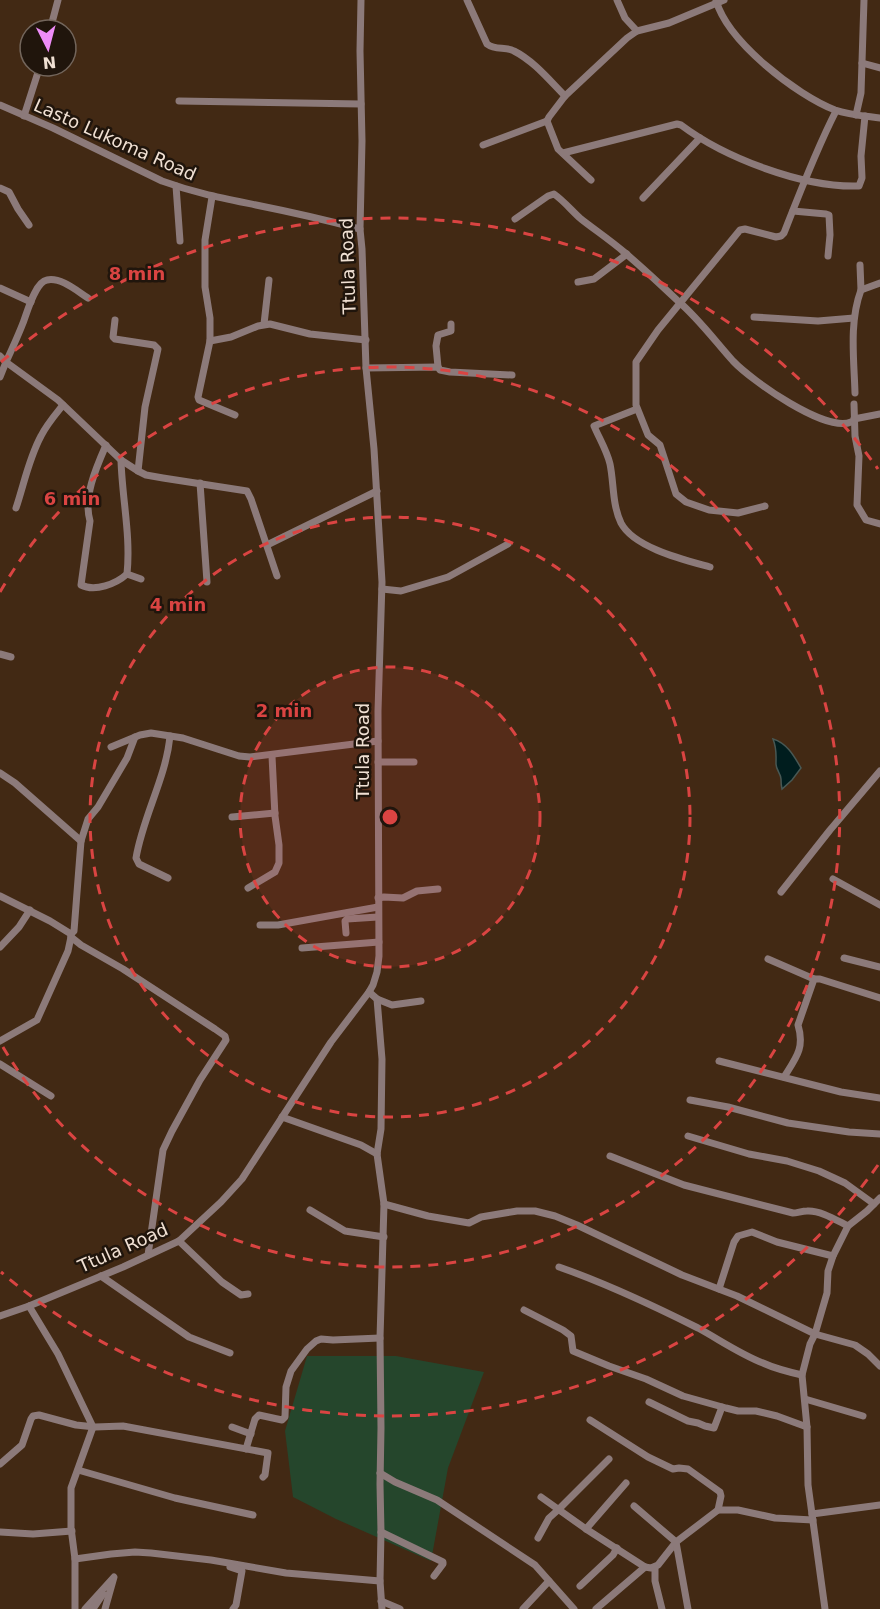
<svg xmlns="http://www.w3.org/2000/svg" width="880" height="1609" viewBox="0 0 880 1609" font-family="'DejaVu Sans',sans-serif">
  <rect width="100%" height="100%" fill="#422914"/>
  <!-- green -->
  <path fill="#25462c" d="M307,1356H396L484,1372L448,1468L431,1561L336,1519L293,1497L285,1431Z"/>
  <!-- water -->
  <path fill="#001d1e" stroke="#485854" stroke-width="1.5" d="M773,739C787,743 794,756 801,768L792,780L782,789C781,785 781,782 781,779C781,774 776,770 776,764C776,754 777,749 773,739Z"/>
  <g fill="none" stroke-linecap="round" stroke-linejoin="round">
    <!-- street -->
    <g stroke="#8c7a7a" stroke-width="7">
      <path d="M467,0L487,44C496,51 505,46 514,51C534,61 550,81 565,96"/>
      <path d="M617,0L625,18L637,31"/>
      <path d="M716,0C727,41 796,95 835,110C849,115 865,116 880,118"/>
      <path d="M50,30L58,0"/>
      <path d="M862,63L880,68"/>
      <path d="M179,101L361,104"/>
      <path d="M0,105L53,128L162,181C195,193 222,198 256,205C291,212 326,220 360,229"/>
      <path d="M856,115L861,93L864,0"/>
      <path d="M24,116L40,66"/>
      <path d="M547,121L558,149L591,180"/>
      <path d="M483,145L547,121L549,117L565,96L580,82L627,38L637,31L669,23L724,0"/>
      <path d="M563,153L677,124L681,125C725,158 803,188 859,186L862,178L861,156L865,116"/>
      <path d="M176,186L180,241"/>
      <path d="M0,188L9,192L18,209L29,225"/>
      <path d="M212,197L205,240V287L210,318V341L198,397L199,400L235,415"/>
      <path d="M643,198L700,138"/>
      <path d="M793,211L826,214L829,215L830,235L828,256"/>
      <path d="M515,219L548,196L554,194C564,201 572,211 581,219C595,230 610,240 624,252C643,268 660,284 678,301C699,319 715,341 733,361C752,381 826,433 851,422"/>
      <path d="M860,265L861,290"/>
      <path d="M578,282L594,279L627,254"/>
      <path d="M0,288L31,302"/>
      <path d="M88,298C77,291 61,277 47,280C35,282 27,313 23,323C18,336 12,349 6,362L58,400L121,460L138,471L146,475L163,478L247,491L251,499L277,576"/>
      <path d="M754,317L818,321L854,318"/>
      <path d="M115,320L113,337L115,339L154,345L158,349L145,407L138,471"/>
      <path d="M264,324L269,280"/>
      <path d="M210,341L231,337L258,326L270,324L310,334L366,340"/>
      <path d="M0,356L6,362L0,377"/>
      <path d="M438,367L436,346L438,335L451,331V324"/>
      <path d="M366,368L438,367L440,370L450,372L512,375"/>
      <path d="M855,393C854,359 849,322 861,290L880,283"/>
      <path d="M854,404L855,436L859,456L857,505L866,520L880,524"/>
      <path d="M637,409L594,426C599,438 607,451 610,464C614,483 612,504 621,523C634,548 685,560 710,567"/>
      <path d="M854,419L880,414"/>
      <path d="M106,445C96,468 83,497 90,521L81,585C95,592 116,584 127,574"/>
      <path d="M121,460C122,498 131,536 127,574L141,579"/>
      <path d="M200,483L207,582"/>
      <path d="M765,506L738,513L709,510L686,502L676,494L660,445L648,435L636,405V362L658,330L740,230L745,229L776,237L781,236L784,233C800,192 816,150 836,111"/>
      <path d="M16,508C24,484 29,458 41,436C47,424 55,415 63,405"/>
      <path d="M267,545L377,491"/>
      <path d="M382,589L401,591L448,577L508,544"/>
      <path d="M0,654L11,657"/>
      <path d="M111,747L140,735L151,733L183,738L239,756L250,757L378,741"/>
      <path d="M378,762H414"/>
      <path d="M0,773L15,783L81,841"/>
      <path d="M232,817L275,813"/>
      <path d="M168,878L139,864L136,858C143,816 166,778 170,736"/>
      <path d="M833,879L880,905"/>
      <path d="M248,888L275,872L279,863V845L275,816L272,756"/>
      <path d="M781,892L830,830L880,771"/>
      <path d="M0,896L50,921L71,934"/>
      <path d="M378,898L384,897L403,898L417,891L438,889"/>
      <path d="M260,925H278L378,907"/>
      <path d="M346,933L345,921L347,919L378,917"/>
      <path d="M71,937L81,945L123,969L215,1029L225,1036L226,1040L200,1080L172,1131L163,1150L148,1255"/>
      <path d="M0,947L19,927L30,910"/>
      <path d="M302,948L379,942"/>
      <path d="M844,958L880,967"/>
      <path d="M768,959L814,979"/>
      <path d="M369,992L377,999L382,1059L381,1129L377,1154L384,1204L380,1338L381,1428L380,1484L381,1532L380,1581L382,1609"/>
      <path d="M377,999L392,1005L421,1001"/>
      <path d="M0,1041L37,1020L68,951L71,937V934L74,931L81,841L88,819L98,807L127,758L135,737"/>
      <path d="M719,1061L841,1092L880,1098"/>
      <path d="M0,1064L51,1096"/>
      <path d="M784,1077C796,1058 805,1048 798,1025L814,979H820L880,998"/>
      <path d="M690,1100L728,1107L788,1123L849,1132L880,1134"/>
      <path d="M282,1117L361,1145L377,1154"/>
      <path d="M688,1136L749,1154L787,1161L819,1171L845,1183L874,1204"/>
      <path d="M610,1156L684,1185L793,1213C797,1213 802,1211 807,1211C820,1210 836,1220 848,1226"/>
      <path d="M384,1204L428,1216L469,1223L481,1217L517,1211H535L555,1216L577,1225L682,1275L737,1296L815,1334L855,1345L868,1354L880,1366"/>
      <path d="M310,1210L345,1231L384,1237"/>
      <path d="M179,1241L222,1282L241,1295L248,1294"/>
      <path d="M559,1267C605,1283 654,1306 698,1328C720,1340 740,1354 763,1363C776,1369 789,1372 802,1375"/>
      <path d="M101,1276L189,1337L230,1353"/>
      <path d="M719,1289L734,1242L738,1236L752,1232L777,1242L833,1256"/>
      <path d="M29,1306L58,1354L93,1427L71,1488V1528L75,1559V1609"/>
      <path d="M524,1310L563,1330L571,1336L573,1351L609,1366L646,1379L683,1396L726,1408L738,1411H756L777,1416L807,1427"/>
      <path d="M0,1316L29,1306L123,1267L179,1241L221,1202L242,1179L331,1042L369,992L373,985L377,972L379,956L378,711L382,582L374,449L366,368L362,249L360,229L362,141L360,51L361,0"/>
      <path d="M805,1399L863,1416"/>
      <path d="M649,1402L688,1421L698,1423L705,1426L714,1428L722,1407"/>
      <path d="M590,1420L648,1457L673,1469L679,1468L688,1469L720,1492L721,1496L718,1510"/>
      <path d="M232,1427L251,1434"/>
      <path d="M246,1449L255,1419L259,1415L282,1420L285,1417L286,1387L291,1371L307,1349L316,1341L321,1339L333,1340L380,1338"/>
      <path d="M0,1464L22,1445L31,1419L33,1416L39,1415L76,1425L95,1427L123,1426L268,1453L265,1475L263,1477"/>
      <path d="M78,1470L175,1498L253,1515"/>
      <path d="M380,1473L395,1482L437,1500L535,1565L574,1609"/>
      <path d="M541,1497L586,1529L645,1567L651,1568L658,1565L676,1542L718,1510H738L775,1518L813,1520"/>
      <path d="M634,1506L676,1542L688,1609"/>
      <path d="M812,1514L880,1505"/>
      <path d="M586,1529L626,1483"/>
      <path d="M0,1532L33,1534L72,1531"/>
      <path d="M381,1532L443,1562V1564L434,1576"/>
      <path d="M538,1538L549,1518L558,1510L609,1459"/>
      <path d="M75,1559L111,1554L135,1552L151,1553L211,1560L286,1573L380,1581"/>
      <path d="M230,1567L242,1571L236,1605L233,1609"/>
      <path d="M655,1568V1581L662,1609"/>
      <path d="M580,1586L613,1555L617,1548"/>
      <path d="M381,1601L400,1609"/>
      <path d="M85,1609L114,1577L105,1609"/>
      <path d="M93,1609L103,1594"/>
      <path d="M523,1609L549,1581"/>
      <path d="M596,1609L645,1567"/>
      <path d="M825,1609L808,1485L807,1427L802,1375L810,1344L815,1334L827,1293L828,1271L833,1256L848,1226L867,1211L880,1198"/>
    </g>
  </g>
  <!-- distance rings -->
  <circle cx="390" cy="817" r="150" fill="#da4442" fill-opacity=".12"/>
  <g fill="none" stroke="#da4442" stroke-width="3" stroke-dasharray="10 8">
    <circle cx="390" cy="817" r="150"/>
    <circle cx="390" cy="817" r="300"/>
    <path d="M0 592A450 450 0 1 1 0 1042"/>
    <path d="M878 1165A599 599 0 0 1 1 1272M1 362A599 599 0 0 1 878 469"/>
  </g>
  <g text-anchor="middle" stroke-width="5" stroke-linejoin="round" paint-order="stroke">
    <!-- street labels -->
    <g font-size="18" fill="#f0e0d3" stroke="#20150c">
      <text transform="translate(115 140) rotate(24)" y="6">Lasto Lukoma Road</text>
      <text transform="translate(348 266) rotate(-92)" y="6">Ttula Road</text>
      <text transform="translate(363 751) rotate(-90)" y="6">Ttula Road</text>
      <text transform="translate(123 1248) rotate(-24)" y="6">Ttula Road</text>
    </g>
  </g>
  <circle cx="390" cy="817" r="9" fill="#da4442" stroke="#20150c" stroke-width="3"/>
  <g font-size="18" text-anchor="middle" font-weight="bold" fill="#da4442" stroke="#20150c" stroke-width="5" stroke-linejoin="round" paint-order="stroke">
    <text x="137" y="280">8 min</text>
    <text x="72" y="505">6 min</text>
    <text x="178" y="611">4 min</text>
    <text x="284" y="717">2 min</text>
  </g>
  <!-- north arrow -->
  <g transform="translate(48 48) rotate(174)"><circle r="28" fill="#20150c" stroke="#73665c" stroke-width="1.5"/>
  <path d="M0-4.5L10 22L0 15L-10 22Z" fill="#ee8cf8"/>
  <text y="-9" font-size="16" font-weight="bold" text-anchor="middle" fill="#f0e0d3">N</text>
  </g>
</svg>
